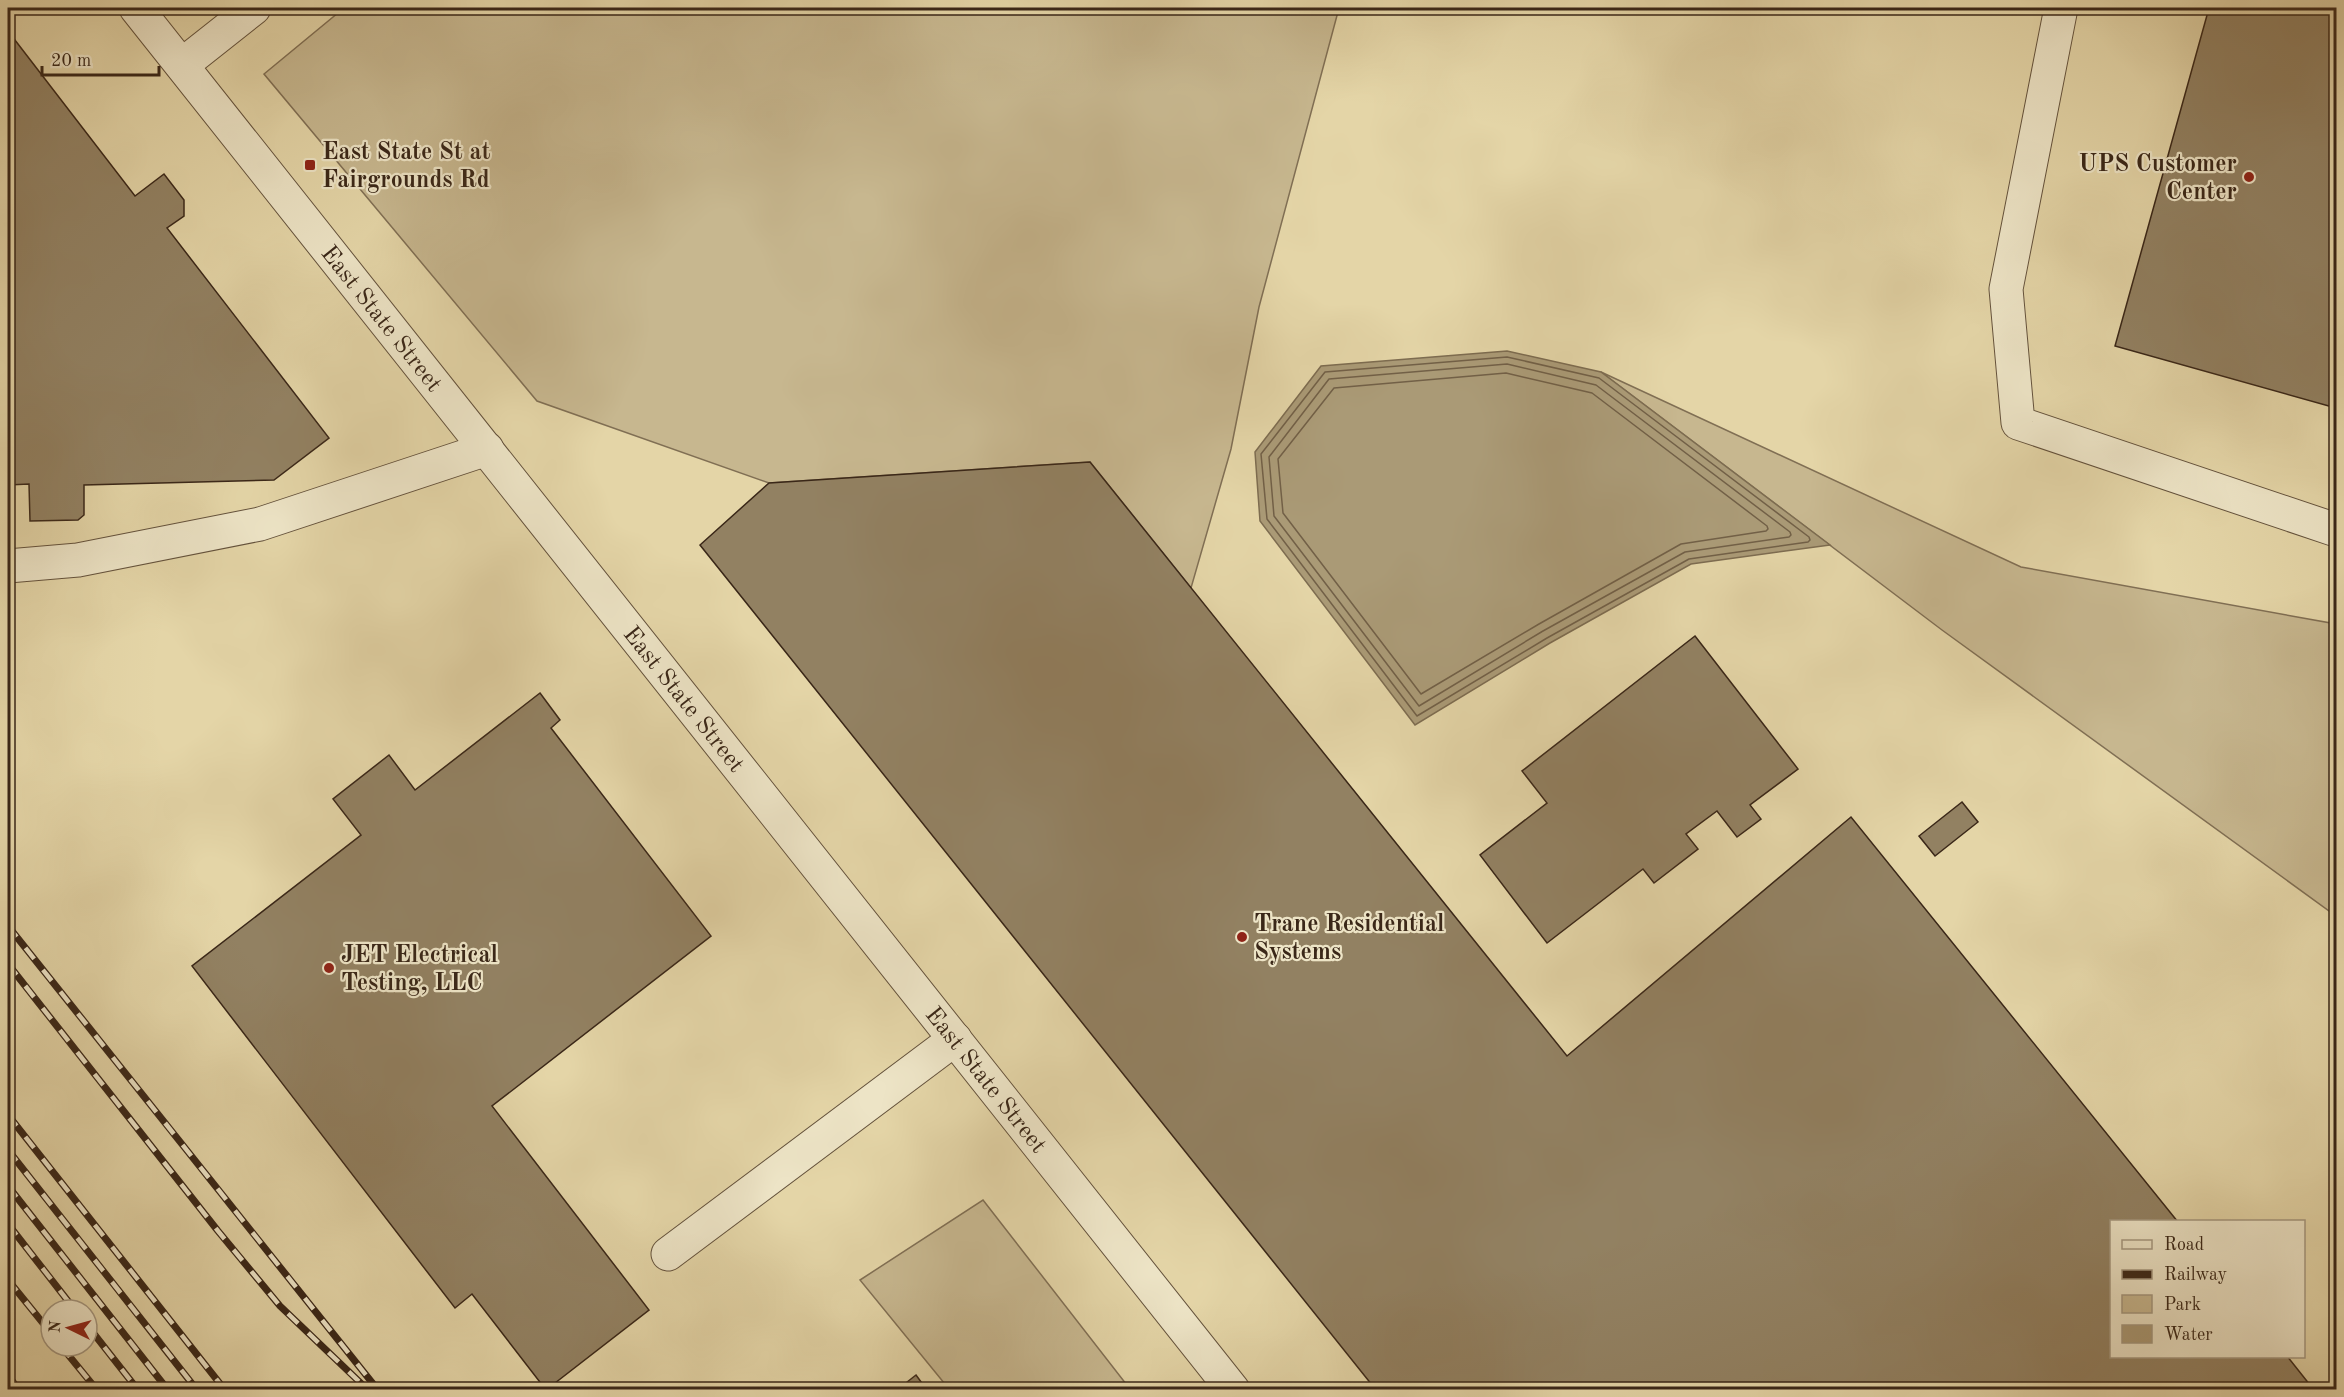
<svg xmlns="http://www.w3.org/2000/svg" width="2344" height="1397" viewBox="0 0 2344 1397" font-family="'Old Standard TT',serif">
  <rect width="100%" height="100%" fill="#e4d5a7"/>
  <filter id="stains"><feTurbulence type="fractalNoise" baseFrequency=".00333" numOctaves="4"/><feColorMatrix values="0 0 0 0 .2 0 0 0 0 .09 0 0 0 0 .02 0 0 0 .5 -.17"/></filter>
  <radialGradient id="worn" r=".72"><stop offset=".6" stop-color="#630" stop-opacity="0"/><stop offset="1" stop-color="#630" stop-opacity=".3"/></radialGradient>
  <!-- green -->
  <g fill="#c7b78f" stroke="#806f54" stroke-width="1.5">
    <path d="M344,8H1339L1259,307L1231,449L1191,588L1090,462L769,483L537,401L264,74Z"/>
    <path d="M1601,372L2021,567L2336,624V916L1942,630Z"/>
    <path d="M983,1200L1130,1389H949L860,1280Z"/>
  </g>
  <!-- water -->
  <path fill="#aa9a76" stroke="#7d6c50" stroke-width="1.5" d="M1507,351L1601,372L1830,545L1691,564L1550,643L1415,725L1260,521L1255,452L1321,366Z"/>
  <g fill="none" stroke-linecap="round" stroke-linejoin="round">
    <!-- shore -->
    <g stroke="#726047" stroke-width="1.5">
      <path d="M1507,357L1599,378L1809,537L1810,540L1808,542L1689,559L1547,638L1417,716L1267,519L1261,454L1325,372Z"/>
      <path d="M1507,364L1596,385L1790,532L1791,535L1789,537L1685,552L1543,631L1419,706L1274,516L1269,457L1329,379Z"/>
      <path d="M1506,373L1592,393L1767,526L1768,529L1766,531L1681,544L1539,624L1421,694L1283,513L1278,459L1334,388Z"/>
    </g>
  </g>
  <!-- building -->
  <g fill="#928162" stroke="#3a2718" stroke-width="1.5">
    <path d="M2209,8H2336V408L2115,346Z"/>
    <path d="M8,31L135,196L164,174L184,200V216L167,228L329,438L274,480L84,485V515L78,520L30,521L29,484L8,485Z"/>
    <path d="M1090,462L1567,1056L1851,817L2178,1222H2112V1356H2287L2314,1390H1376L700,545L769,483Z"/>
    <path d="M1695,636L1798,769L1750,805L1761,819L1737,837L1717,811L1686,834L1698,849L1654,883L1643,869L1547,943L1480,855L1547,803L1522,771Z"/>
    <path d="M540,693L560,720L551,728L711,936L492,1106L649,1310L546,1390L472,1294L455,1308L192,966L361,835L333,799L389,755L415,790Z"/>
    <path d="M1962,802L1978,822L1935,856L1919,836Z"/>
    <path d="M916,1375L927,1390H897Z"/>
  </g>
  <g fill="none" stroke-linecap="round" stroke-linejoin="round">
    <!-- minor casing -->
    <g stroke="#64523c" stroke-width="35">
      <g id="minor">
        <path id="s1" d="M136,8L1233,1390"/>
        <path d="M2061,8L2006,289L2018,423L2336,530"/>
        <path d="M182,65L254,8"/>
        <path d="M8,566L78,560L260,524L487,449"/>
        <path d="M668,1254L955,1039"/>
      </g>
    </g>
    <!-- minor -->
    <use href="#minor" stroke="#ede4c6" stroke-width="33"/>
    <!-- rail casing -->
    <g stroke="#3a2718" stroke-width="7">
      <g id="rail">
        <path d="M8,926L378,1390"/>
        <path d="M8,964L218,1231L280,1306L368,1390"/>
        <path d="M8,1115L225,1390"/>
        <path d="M8,1150L197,1390"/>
        <path d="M8,1186L168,1390"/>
        <path d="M8,1224L75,1310"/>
        <path d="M8,1280L51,1333"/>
        <path d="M87,1325L138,1390"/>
        <path d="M61,1346L97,1390"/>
        <path d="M8,1375L19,1390"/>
      </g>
    </g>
    <!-- rail -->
    <use href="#rail" stroke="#ede4c6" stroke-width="4.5" stroke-dasharray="14" stroke-linecap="butt"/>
  </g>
  <!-- markers -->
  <g fill="#8f2418" stroke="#ede4c6" stroke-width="2">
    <rect x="304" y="159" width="12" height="12" rx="3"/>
    <circle cx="2249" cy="177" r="6"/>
    <circle cx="1242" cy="937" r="6"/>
    <circle cx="329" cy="968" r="6"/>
  </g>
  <g text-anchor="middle" stroke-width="4.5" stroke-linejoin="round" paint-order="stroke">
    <!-- poi labels -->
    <g font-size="24" font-weight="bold" fill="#3a2718" stroke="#ede4c6" text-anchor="start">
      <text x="322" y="159">East State St at<tspan x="322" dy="28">Fairgrounds Rd</tspan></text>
      <text x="2237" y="171" text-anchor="end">UPS Customer<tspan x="2237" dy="28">Center</tspan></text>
      <text x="1254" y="931">Trane Residential<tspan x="1254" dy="28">Systems</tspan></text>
      <text x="341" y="962">JET Electrical<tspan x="341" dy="28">Testing, LLC</tspan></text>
    </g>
    <!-- street labels -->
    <g font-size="24" fill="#3a2718" stroke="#ede4c6">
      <text dy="8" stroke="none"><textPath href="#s1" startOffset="396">East State Street</textPath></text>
      <text dy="8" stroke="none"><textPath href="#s1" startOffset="882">East State Street</textPath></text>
      <text dy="8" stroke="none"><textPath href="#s1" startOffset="1368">East State Street</textPath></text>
    </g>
  </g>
  <!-- margin -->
  <rect width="2344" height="1397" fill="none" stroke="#e4d5a7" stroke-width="30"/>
  <rect x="9" y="9" width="2326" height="1379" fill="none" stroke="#3a2718" stroke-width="3"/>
  <rect x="15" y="15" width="2314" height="1367" fill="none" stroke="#3a2718" stroke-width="1.5"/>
  <!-- legend -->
  <rect x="2110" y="1220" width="195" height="138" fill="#ede4c6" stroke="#a59880" stroke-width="1.5"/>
  <rect x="2122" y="1240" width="30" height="9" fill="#ede4c6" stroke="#a59880" stroke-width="1.5"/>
  <text x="2164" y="1250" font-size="18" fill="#3a2718">Road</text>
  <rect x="2122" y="1270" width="30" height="9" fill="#3a2718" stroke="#a59880" stroke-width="1.5"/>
  <text x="2164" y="1280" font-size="18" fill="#3a2718">Railway</text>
  <rect x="2122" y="1295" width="30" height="18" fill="#c7b78f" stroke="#a59880" stroke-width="1.5"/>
  <text x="2164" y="1310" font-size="18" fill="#3a2718">Park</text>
  <rect x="2122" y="1325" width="30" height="18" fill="#aa9a76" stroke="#a59880" stroke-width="1.5"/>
  <text x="2164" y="1340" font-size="18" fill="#3a2718">Water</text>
  <!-- north arrow -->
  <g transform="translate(69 1328) rotate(275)"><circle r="28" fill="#ede4c6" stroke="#a59880" stroke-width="1.5"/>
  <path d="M0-4.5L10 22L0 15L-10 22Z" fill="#8f2418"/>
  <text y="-9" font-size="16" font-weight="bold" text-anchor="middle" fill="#3a2718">N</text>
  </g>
  <!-- scale -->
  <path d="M42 66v9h117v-9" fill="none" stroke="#3a2718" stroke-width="3"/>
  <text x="51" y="66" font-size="18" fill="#3a2718" stroke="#ede4c6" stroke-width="4.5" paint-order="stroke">20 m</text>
  <rect width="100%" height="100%" filter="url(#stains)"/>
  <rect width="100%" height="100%" fill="url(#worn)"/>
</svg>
